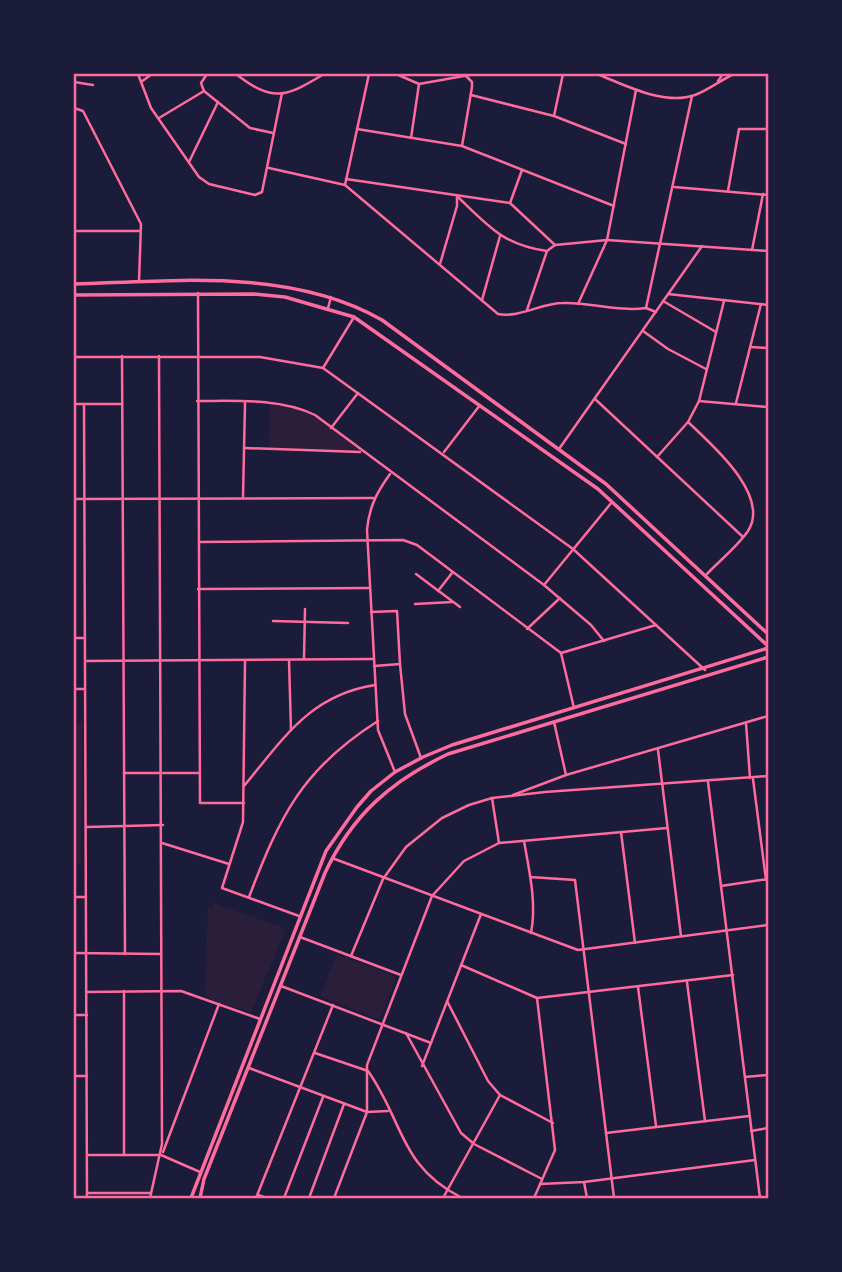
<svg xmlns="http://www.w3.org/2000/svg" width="842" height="1272" viewBox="0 0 842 1272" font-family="Commissioner,sans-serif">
  <rect width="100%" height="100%" fill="#1b1b3a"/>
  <!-- green -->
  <g fill="#2a1e3b">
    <path d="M270,404C316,410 328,426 363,452L269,449Z"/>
    <path d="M74,722H83L81,864H74Z"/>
    <path d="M214,903L286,929L251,1012L214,1001L205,995L208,906L213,907Z"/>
    <path d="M337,954L396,977L380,1020L320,996Z"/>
  </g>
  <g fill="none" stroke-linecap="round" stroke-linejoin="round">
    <!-- minor -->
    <g stroke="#ff6b9d" stroke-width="2.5">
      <path d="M138,74L151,108L199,177L209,184L255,195L262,192L282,93"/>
      <path d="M207,74L201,83L204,91L250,128L273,133"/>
      <path d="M236,74C273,103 286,97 324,74"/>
      <path d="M396,74L419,84L475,74"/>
      <path d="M597,74C625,85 664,106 695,95C708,90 721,80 734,74"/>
      <path d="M718,81L723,74"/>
      <path d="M74,82L93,85"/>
      <path d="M141,82L152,74"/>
      <path d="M471,95L554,116L626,144"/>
      <path d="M74,108L83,111L141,224L139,282"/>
      <path d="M554,116L563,74"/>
      <path d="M159,118L204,91"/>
      <path d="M357,129L462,146L614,206"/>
      <path d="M411,138L419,84"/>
      <path d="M462,146L472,87V82L466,76"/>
      <path d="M189,162L218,102"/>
      <path d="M269,168L345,185L498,314C520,318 541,303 563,303C590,302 619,312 646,308L656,312"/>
      <path d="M346,179L510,203L555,245L607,240L768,251"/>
      <path d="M345,185L369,74"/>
      <path d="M674,187L768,195"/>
      <path d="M728,191L739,129H768"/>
      <path d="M459,198C489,227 504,245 547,251L555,245"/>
      <path d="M510,203L522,170"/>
      <path d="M74,231H140"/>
      <path d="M752,250L763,194"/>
      <path d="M440,264L457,206V196"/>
      <path d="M198,293L200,803H244"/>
      <path d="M668,294L768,305"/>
      <path d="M482,300L500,236"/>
      <path d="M663,301L716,332"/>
      <path d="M578,304L607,240L636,90"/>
      <path d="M328,308L331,297"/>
      <path d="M646,308L692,96"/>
      <path d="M527,310L547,251"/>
      <path d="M643,331L668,349L706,369"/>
      <path d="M750,347L768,348"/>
      <path d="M122,356L125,954"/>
      <path d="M74,357H260L323,368L573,549L705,670"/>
      <path d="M323,368L354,317"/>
      <path d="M595,399L742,536"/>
      <path d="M197,401C235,401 280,398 315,415L544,585L591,625L604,641"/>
      <path d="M699,401L768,407"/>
      <path d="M736,403L761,304"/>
      <path d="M74,404H122"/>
      <path d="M84,404L87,1198"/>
      <path d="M688,422C711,444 771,495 748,531C737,547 719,561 706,575"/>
      <path d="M331,428L358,393"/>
      <path d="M244,448L360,452"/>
      <path d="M559,449L702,246"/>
      <path d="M444,452L480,405"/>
      <path d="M657,457L688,422L699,401L724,301"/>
      <path d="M390,474C377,492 369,507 367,530L378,730L395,772"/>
      <path d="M243,497L245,403"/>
      <path d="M74,499L374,498"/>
      <path d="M768,536V540"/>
      <path d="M199,542L403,540L417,545L561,653"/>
      <path d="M416,574L460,607"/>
      <path d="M544,585L612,502"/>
      <path d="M198,589L370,588"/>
      <path d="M438,591L452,573"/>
      <path d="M415,604L452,602"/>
      <path d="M371,612L397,611L400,664"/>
      <path d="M273,621L348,623"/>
      <path d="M527,629L560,598"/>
      <path d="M74,638H85"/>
      <path d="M561,653L656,625"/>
      <path d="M561,653L574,708"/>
      <path d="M304,658L305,609"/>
      <path d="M289,660L291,730"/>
      <path d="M86,661L373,659"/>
      <path d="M245,661L243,822L222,888L299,916"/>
      <path d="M374,666L400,664L405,714L421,758"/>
      <path d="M74,689H84"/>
      <path d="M554,722L566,775"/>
      <path d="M746,723L750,778"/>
      <path d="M658,750L681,936"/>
      <path d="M124,773H199"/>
      <path d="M753,779L766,880"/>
      <path d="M708,782L760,1198"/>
      <path d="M244,786C284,738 310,695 375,685"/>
      <path d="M513,795L566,775L768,716"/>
      <path d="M492,798L499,843"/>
      <path d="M87,827L163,825"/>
      <path d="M621,832L635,943"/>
      <path d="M524,841C529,870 537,903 531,933"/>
      <path d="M162,843L229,864"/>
      <path d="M332,858L578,950L768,925"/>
      <path d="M530,877L575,880L614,1198"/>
      <path d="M721,886L768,879"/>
      <path d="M74,897H86"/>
      <path d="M249,897C280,816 302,769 378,721"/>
      <path d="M300,937L401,975"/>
      <path d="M74,953L161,954"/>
      <path d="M351,956L383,879L406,847L442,818L469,805L492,798L545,792L768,776"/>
      <path d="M461,965L537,998L733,975"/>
      <path d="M687,982L705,1121"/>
      <path d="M281,986L431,1043"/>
      <path d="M638,987L656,1126"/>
      <path d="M86,992L181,991L260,1019"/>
      <path d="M447,1001L488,1081L500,1095L553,1123"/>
      <path d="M74,1015H87"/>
      <path d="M406,1033L461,1133L474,1144L542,1179"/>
      <path d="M315,1053L368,1071C404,1122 399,1166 462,1198"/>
      <path d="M422,1066L481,914"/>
      <path d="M249,1068L367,1112L388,1111"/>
      <path d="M74,1076H87"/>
      <path d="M745,1077L768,1075"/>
      <path d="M751,1131L768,1128"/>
      <path d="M606,1133L749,1116"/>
      <path d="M163,1152L219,1004"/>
      <path d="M88,1155H161L200,1172"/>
      <path d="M124,1155V991"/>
      <path d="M584,1182L587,1198"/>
      <path d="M540,1184L584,1182L755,1160"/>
      <path d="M87,1193H150"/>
      <path d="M258,1195L267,1198"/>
      <path d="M150,1198L162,1144L159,356"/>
      <path d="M256,1198L333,1005"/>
      <path d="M284,1198L323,1097"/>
      <path d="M309,1198L344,1104"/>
      <path d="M334,1198L367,1112V1065L432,896L464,861L499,843L667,828"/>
      <path d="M443,1198L500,1095"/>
      <path d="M534,1198L555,1150L537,998"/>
    </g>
    <!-- tertiary -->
    <g stroke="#ff6b9d" stroke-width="3.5">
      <path d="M74,284C175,281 291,268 382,320L606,484L768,634"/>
      <path d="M74,295L253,294L285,297L354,317L598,489L768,646"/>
      <path d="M191,1198L326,851L357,807L371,791L395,772L423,757L452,745L768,648"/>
      <path d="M200,1198L204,1179L325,873C352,815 391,781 448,754L768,657"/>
    </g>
  </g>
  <!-- border -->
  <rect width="842" height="1272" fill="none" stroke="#1b1b3a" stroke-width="150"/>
  <rect x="75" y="75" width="692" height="1122" fill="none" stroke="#ff6b9d" stroke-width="2.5"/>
</svg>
